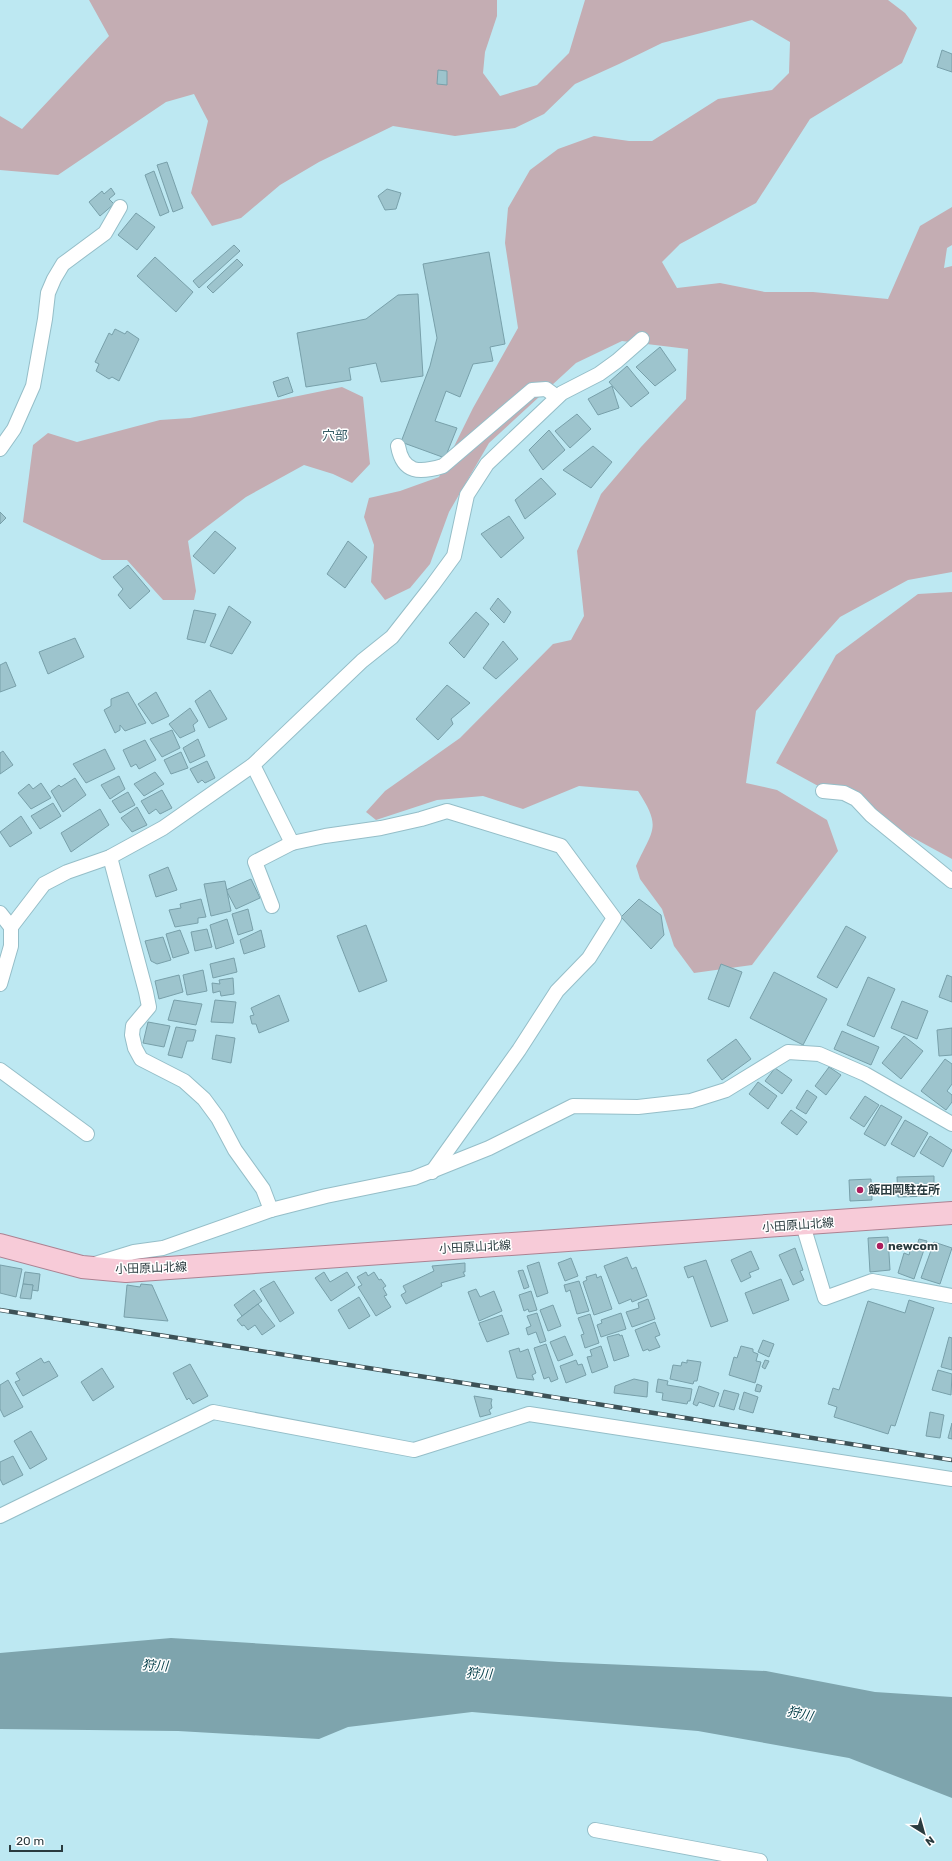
<svg xmlns="http://www.w3.org/2000/svg" width="952" height="1861" viewBox="0 0 952 1861" font-family="Rubik,'Noto Sans JP',sans-serif">
  <rect width="100%" height="100%" fill="#bde8f2"/>
  <!-- green -->
  <g fill="#c4adb3">
    <path d="M89,0H497V16L485,52L483,73L500,96L537,85L569,53L585,0H888L905,13L917,28L902,63L810,119L756,203L680,244L662,262L677,288L720,283L765,292H813L888,299L920,226L952,207V245L947,248L944,268L952,266V572L908,580L840,617L756,711L746,783L777,790L827,820L838,851L752,965L694,973L674,946L662,909L640,879L636,866C653,829 662,828 638,791L579,786L523,809L483,796L437,800L376,820L366,812L385,791L460,738L553,644L571,640L584,616L577,551L601,494L641,447L686,399L688,349L622,341L576,363L489,443L449,512L430,564L410,588L385,600L371,582L374,545L364,517L369,498L400,491L439,477L473,408L518,328L505,243L508,208L530,170L558,149L594,136L629,141H652L718,99L772,90L789,73L790,42L752,20L662,43L619,64L575,84L544,114L515,128L455,136L393,126L319,162L280,185L241,218L212,226L191,193L208,121L194,94L166,102L58,175L0,170V116L22,129L109,36Z"/>
    <path d="M342,387L363,397L370,464L352,483L333,474L304,465L246,497L188,541L196,591L194,600H163L127,560H102L23,522L33,445L48,433L77,442L160,420L190,418Z"/>
    <path d="M952,592V859L776,763L836,655L918,594Z"/>
  </g>
  <!-- water -->
  <path fill="#7ea4ad" d="M171,1638L559,1662L766,1671L875,1692L952,1697V1798L849,1758L698,1731L472,1712L348,1727L319,1739L178,1731L0,1729V1653Z"/>
  <!-- building -->
  <g fill="#9dc4cd" stroke="#78a0aa">
    <path d="M942,50L952,54V72L937,67Z"/>
    <path d="M438,70L447,71V85L437,84Z"/>
    <path d="M167,162L183,208L173,212L157,165Z"/>
    <path d="M154,171L169,212L160,216L145,175Z"/>
    <path d="M111,188L115,194L109,199L114,204L100,216L89,202L102,191L104,194Z"/>
    <path d="M387,189L401,193L396,209L385,210L378,196Z"/>
    <path d="M136,213L155,227L137,250L118,235Z"/>
    <path d="M234,245L240,251L199,288L193,281Z"/>
    <path d="M489,252L505,344L490,347L493,361L473,364L460,397L446,391L435,421L457,428L445,458L401,442L430,366L437,338L423,264Z"/>
    <path d="M155,257L193,292L176,312L137,276Z"/>
    <path d="M237,259L243,265L213,293L207,287Z"/>
    <path d="M418,294L423,376L381,382L376,363L349,368L351,380L306,387L297,333L366,319L398,295Z"/>
    <path d="M115,329L125,334L127,331L139,339L119,381L112,377L109,379L96,371L99,364L95,362L109,333L112,335Z"/>
    <path d="M660,347L676,370L655,386L636,367Z"/>
    <path d="M627,366L649,393L631,407L609,382Z"/>
    <path d="M288,377L293,392L278,397L273,382Z"/>
    <path d="M612,386L619,408L598,415L588,399Z"/>
    <path d="M577,414L591,429L570,448L555,431Z"/>
    <path d="M549,430L565,450L543,470L529,450Z"/>
    <path d="M593,446L612,462L591,488L563,470Z"/>
    <path d="M541,478L556,494L525,519L515,500Z"/>
    <path d="M0,512L6,518L0,524Z"/>
    <path d="M509,516L524,538L501,558L481,534Z"/>
    <path d="M215,531L236,548L214,574L193,556Z"/>
    <path d="M348,541L367,557L345,588L327,574Z"/>
    <path d="M128,565L150,591L130,609L118,595L123,589L113,577Z"/>
    <path d="M498,598L511,612L504,623L490,609Z"/>
    <path d="M229,606L251,622L232,654L210,646Z"/>
    <path d="M194,610L216,614L205,643L187,639Z"/>
    <path d="M476,612L489,624L464,658L449,643Z"/>
    <path d="M75,638L84,657L48,674L39,652Z"/>
    <path d="M503,641L518,659L496,679L483,668Z"/>
    <path d="M6,662L16,686L0,692V665Z"/>
    <path d="M447,685L470,703L451,719L453,724L438,740L416,719Z"/>
    <path d="M210,690L227,719L209,728L195,701Z"/>
    <path d="M128,692L146,723L125,731L120,725V730L115,733L104,710L111,706V699Z"/>
    <path d="M156,692L169,716L152,724L138,704Z"/>
    <path d="M190,708L198,721L193,725L195,731L180,738L169,724Z"/>
    <path d="M172,730L180,748L162,757L150,739Z"/>
    <path d="M198,739L205,756L190,763L183,748Z"/>
    <path d="M145,740L156,760L139,769L136,764L131,767L123,750Z"/>
    <path d="M105,749L115,769L86,783L73,764Z"/>
    <path d="M3,751L13,765L0,774V753Z"/>
    <path d="M181,752L188,768L171,774L164,760Z"/>
    <path d="M207,761L215,778L205,783L202,780L198,783L190,769Z"/>
    <path d="M155,772L164,784L144,796L134,784Z"/>
    <path d="M119,776L125,789L110,799L101,785Z"/>
    <path d="M75,778L86,795L63,812L51,791L59,785L61,787Z"/>
    <path d="M41,783L51,798L31,809L18,793L29,784L33,789Z"/>
    <path d="M162,790L172,808L160,814L156,809L149,814L141,801Z"/>
    <path d="M128,792L135,805L120,813L112,801Z"/>
    <path d="M53,803L61,816L40,829L31,816Z"/>
    <path d="M137,807L147,825L132,832L121,818Z"/>
    <path d="M100,809L109,825L71,852L61,833Z"/>
    <path d="M21,816L32,833L10,847L0,832Z"/>
    <path d="M168,867L177,890L156,897L149,875Z"/>
    <path d="M251,879L260,898L236,909L226,890Z"/>
    <path d="M225,881L231,911L211,916L204,884Z"/>
    <path d="M201,899L206,917L198,918V923L175,927L169,910L181,908L180,904Z"/>
    <path d="M639,899L661,915L664,935L651,949L621,917Z"/>
    <path d="M248,909L253,930L238,935L232,914Z"/>
    <path d="M227,919L234,943L216,949L210,925Z"/>
    <path d="M366,925L387,981L359,992L337,936Z"/>
    <path d="M846,926L866,937L837,988L817,977Z"/>
    <path d="M207,929L212,947L195,951L191,932Z"/>
    <path d="M180,930L189,953L173,958L166,934Z"/>
    <path d="M261,930L265,947L244,954L240,940Z"/>
    <path d="M163,937L171,960L157,964L151,961L145,941Z"/>
    <path d="M234,958L237,972L213,978L210,964Z"/>
    <path d="M721,964L742,972L729,1007L708,999Z"/>
    <path d="M203,970L207,991L187,995L183,975Z"/>
    <path d="M774,972L827,999L803,1045L750,1018Z"/>
    <path d="M179,975L183,992L159,999L155,981Z"/>
    <path d="M947,975L952,977V1002L939,997Z"/>
    <path d="M868,977L895,989L874,1037L847,1025Z"/>
    <path d="M233,978L234,994L221,996L220,991L213,993L212,983L220,984L219,980Z"/>
    <path d="M279,995L289,1021L259,1033L256,1024H252L250,1016L254,1015L251,1008Z"/>
    <path d="M174,1000L202,1004L196,1025L168,1020Z"/>
    <path d="M215,1000L236,1002L233,1023L211,1022Z"/>
    <path d="M902,1001L928,1011L917,1039L891,1028Z"/>
    <path d="M148,1022L170,1026L164,1047L143,1043Z"/>
    <path d="M176,1027L196,1030L193,1041H187L182,1058L168,1055Z"/>
    <path d="M952,1028V1055L939,1056L937,1030Z"/>
    <path d="M842,1031L879,1047L871,1065L834,1049Z"/>
    <path d="M216,1035L235,1038L231,1063L212,1059Z"/>
    <path d="M904,1036L923,1051L901,1079L882,1063Z"/>
    <path d="M736,1039L751,1059L722,1080L707,1060Z"/>
    <path d="M945,1059L952,1064V1084L947,1091L952,1095V1102L946,1110L921,1091Z"/>
    <path d="M829,1067L841,1075L826,1095L815,1086Z"/>
    <path d="M775,1068L792,1080L782,1094L765,1081Z"/>
    <path d="M758,1082L777,1096L768,1109L749,1094Z"/>
    <path d="M807,1090L817,1097L806,1114L796,1108Z"/>
    <path d="M865,1096L879,1105L864,1127L850,1118Z"/>
    <path d="M881,1105L902,1117L885,1146L864,1134Z"/>
    <path d="M791,1110L807,1122L797,1135L781,1123Z"/>
    <path d="M905,1120L928,1133L914,1157L891,1144Z"/>
    <path d="M930,1136L952,1150L943,1167L920,1153Z"/>
    <path d="M934,1176V1196L898,1197L897,1177Z"/>
    <path d="M871,1179L872,1200L850,1201L849,1180Z"/>
    <path d="M888,1237L890,1270L870,1272L868,1238Z"/>
    <path d="M919,1239L927,1241L914,1279L898,1273L904,1253L909,1255L911,1247L916,1249Z"/>
    <path d="M934,1242L952,1248L940,1284L921,1278Z"/>
    <path d="M795,1248L803,1270L800,1271L804,1280L793,1285L779,1255Z"/>
    <path d="M751,1251L759,1269L749,1273L751,1277L741,1282L731,1260Z"/>
    <path d="M627,1257L632,1269L636,1267L647,1296L632,1302L631,1299L619,1304L604,1266Z"/>
    <path d="M571,1258L578,1276L565,1281L558,1263Z"/>
    <path d="M706,1260L728,1321L711,1327L693,1276L688,1278L684,1267Z"/>
    <path d="M539,1262L548,1293L537,1297L527,1266Z"/>
    <path d="M465,1263V1272H463L465,1276L441,1283L442,1286L406,1304L401,1295L406,1292L403,1286L434,1271L432,1266Z"/>
    <path d="M0,1265L22,1269L16,1297L0,1293Z"/>
    <path d="M523,1270L529,1287L524,1289L518,1271Z"/>
    <path d="M25,1272L40,1274L38,1291L32,1290L33,1285L23,1284Z"/>
    <path d="M324,1272L330,1282L347,1272L355,1285L331,1301L315,1278Z"/>
    <path d="M366,1272L368,1276L374,1272L379,1280L381,1279L386,1286L383,1288L387,1295L384,1296L391,1307L376,1316L358,1287L362,1285L357,1277Z"/>
    <path d="M596,1274L597,1278L601,1276L612,1309L594,1315L583,1282L587,1280L586,1277Z"/>
    <path d="M781,1279L789,1300L753,1314L745,1293Z"/>
    <path d="M274,1281L294,1313L280,1322L260,1289Z"/>
    <path d="M579,1281L589,1311L577,1314L570,1290L566,1292L564,1285Z"/>
    <path d="M23,1284L33,1285L31,1299L20,1298Z"/>
    <path d="M141,1284L152,1285L168,1321L124,1317L127,1285L140,1287Z"/>
    <path d="M476,1289L480,1297L494,1291L502,1311L479,1321L468,1292Z"/>
    <path d="M254,1290L262,1301L242,1316L234,1305Z"/>
    <path d="M531,1291L537,1310L529,1312L528,1309L524,1311L519,1295Z"/>
    <path d="M359,1297L370,1316L349,1329L338,1310Z"/>
    <path d="M648,1299L655,1319L632,1327L626,1312L639,1308L638,1303Z"/>
    <path d="M909,1300L934,1308L895,1426L891,1425L888,1434L834,1417L837,1407L828,1404L833,1388L839,1390L868,1301L905,1313Z"/>
    <path d="M258,1304L275,1326L262,1335L255,1325L248,1330L244,1325L242,1326L237,1320Z"/>
    <path d="M553,1305L561,1326L548,1331L540,1310Z"/>
    <path d="M537,1313L546,1341L540,1343L536,1332L528,1335L526,1328L531,1326L527,1316Z"/>
    <path d="M621,1313L626,1329L601,1337L597,1325L602,1323L601,1320Z"/>
    <path d="M590,1314L599,1343L585,1348L581,1335L584,1334L578,1318Z"/>
    <path d="M502,1315L509,1334L487,1342L479,1323Z"/>
    <path d="M655,1322L660,1335L655,1337L660,1347L649,1351L648,1349L643,1351L635,1330Z"/>
    <path d="M619,1334L620,1336L622,1335L629,1356L614,1361L607,1337Z"/>
    <path d="M565,1336L573,1355L558,1361L550,1342Z"/>
    <path d="M949,1337L952,1338V1370L941,1367Z"/>
    <path d="M763,1340L774,1344L769,1357L758,1352Z"/>
    <path d="M546,1344L558,1379L551,1382L549,1377L544,1379L534,1348Z"/>
    <path d="M601,1346L608,1367L592,1373L587,1357L592,1356L590,1350Z"/>
    <path d="M741,1346L753,1349V1352L758,1354L756,1361L761,1362L755,1383L729,1375L734,1357L737,1358Z"/>
    <path d="M519,1348L520,1352L528,1349L536,1373L532,1375L534,1380L517,1378L509,1351Z"/>
    <path d="M41,1358L44,1363L49,1361L58,1376L23,1396L15,1382L20,1380L16,1373Z"/>
    <path d="M576,1360L578,1365L582,1364L586,1375L566,1383L560,1366Z"/>
    <path d="M687,1360L701,1362L697,1381H694L693,1384L670,1379L673,1365L681,1366L682,1362L687,1363Z"/>
    <path d="M765,1360L769,1361L765,1369L762,1367Z"/>
    <path d="M190,1364L208,1396L193,1404L189,1398L187,1400L173,1373Z"/>
    <path d="M102,1368L114,1387L93,1401L81,1382Z"/>
    <path d="M938,1370L952,1374L951,1395L932,1390Z"/>
    <path d="M634,1379L648,1382L647,1397L614,1393L615,1386Z"/>
    <path d="M658,1379L668,1381L667,1385L692,1389L690,1401H688L687,1404L662,1400L663,1393L656,1392Z"/>
    <path d="M8,1380L23,1407L4,1417L0,1409V1385Z"/>
    <path d="M757,1384L762,1386L760,1392L755,1391Z"/>
    <path d="M699,1386L719,1393L714,1407L699,1402L697,1406L693,1404Z"/>
    <path d="M724,1390L739,1394L734,1410L719,1406Z"/>
    <path d="M744,1392L758,1397L753,1413L739,1409Z"/>
    <path d="M474,1396L492,1399L491,1403L492,1408L489,1410L491,1414L480,1417Z"/>
    <path d="M930,1412L944,1415L940,1438L926,1436Z"/>
    <path d="M952,1423V1439L948,1438Z"/>
    <path d="M31,1431L47,1459L30,1469L14,1441Z"/>
    <path d="M13,1456L23,1475L3,1485L0,1479V1462Z"/>
  </g>
  <g fill="none" stroke-linecap="round" stroke-linejoin="round">
    <!-- street casing -->
    <g stroke="#95bec8" stroke-width="16">
      <g id="street">
        <path d="M398,446C403,474 420,473 443,466L532,390L546,389L557,397"/>
        <path d="M0,449L14,429L33,386L45,319L48,293L54,279L63,264L105,233L120,207"/>
        <path d="M253,765L292,843"/>
        <path d="M823,791L844,793L856,799L871,815L952,881"/>
        <path d="M110,857L146,992L149,1007L133,1026L132,1035L135,1048L141,1059L184,1081L204,1099L218,1118L235,1150L263,1189L271,1210"/>
        <path d="M272,906L255,862L292,843L325,836L381,828L421,819L447,811L561,846L614,918L589,958L557,991L519,1050L432,1172"/>
        <path d="M0,913L11,927"/>
        <path d="M0,984L11,946V927L44,884L67,872L110,857L163,828L253,765L362,661L392,637L432,586L454,556L467,495L487,464L562,393L599,374L617,361L642,339"/>
        <path d="M0,1070L87,1134"/>
        <path d="M803,1225L825,1298L872,1281L952,1296"/>
        <path d="M95,1264L134,1252L163,1248L271,1210L326,1196L414,1178L489,1148L573,1106L638,1107L691,1101L726,1090L788,1052L819,1054L865,1074L952,1124"/>
        <path d="M0,1516L213,1412L414,1450L529,1414L952,1479"/>
        <path d="M595,1830L760,1861"/>
      </g>
    </g>
    <!-- primary casing -->
    <g stroke="#ac8292" stroke-width="24">
      <path id="primary" d="M0,1245L82,1267L126,1271L952,1213"/>
    </g>
    <!-- street -->
    <use href="#street" stroke="#fff" stroke-width="14"/>
    <!-- primary -->
    <use href="#primary" stroke="#f7cbd8" stroke-width="22"/>
    <!-- rail casing -->
    <g stroke="#3d5156" stroke-width="4.5">
      <path id="rail" d="M0,1310L952,1460"/>
    </g>
    <!-- rail -->
    <use href="#rail" stroke="#fff" stroke-width="3" stroke-dasharray="9" stroke-linecap="butt"/>
  </g>
  <!-- markers -->
  <g fill="#ac1f5e" stroke="#fff" stroke-width="1.5">
    <circle cx="860" cy="1190" r="4"/>
    <circle cx="880" cy="1246" r="4"/>
  </g>
  <g text-anchor="middle" stroke-width="3" stroke-linejoin="round" paint-order="stroke">
    <!-- poi labels -->
    <g font-size="12" font-weight="bold" fill="#2a3b3f" stroke="#fff" text-anchor="start">
      <text x="868" y="1194">飯田岡駐在所</text>
      <text x="888" y="1250">newcom</text>
    </g>
    <!-- street labels -->
    <g font-size="12" fill="#2a3b3f" stroke="#fff">
      <text transform="translate(798 1225) rotate(-4)" y="4">小田原山北線</text>
      <text transform="translate(475 1247) rotate(-3)" y="4">小田原山北線</text>
      <text transform="translate(151 1268) rotate(-2)" y="4">小田原山北線</text>
    </g>
    <!-- neighbourhood labels -->
    <g font-size="13" fill="#375d66" stroke="#fff">
      <text x="335" y="440">穴部</text>
    </g>
    <!-- water labels -->
    <g font-size="13" font-style="italic" fill="#003c47" stroke="#fff">
      <text transform="translate(155 1665) rotate(3)" y="5">狩川</text>
      <text transform="translate(479 1673) rotate(3)" y="5">狩川</text>
      <text transform="translate(800 1713) rotate(12)" y="5">狩川</text>
    </g>
  </g>
  <!-- north arrow -->
  <g transform="translate(924 1833) rotate(143)" stroke="#ffffff" stroke-width="3" paint-order="stroke">
  <path d="M0-3L7 15L0 10L-7 15Z" fill="#2a3b3f"/>
  <text y="-6" font-size="11" font-weight="bold" text-anchor="middle" fill="#2a3b3f">N</text>
  </g>
  <!-- scale -->
  <path d="M10 1845v6h52v-6" fill="none" stroke="#2a3b3f" stroke-width="2"/>
  <text x="16" y="1845" font-size="12" fill="#2a3b3f" stroke="#ffffff" stroke-width="3" paint-order="stroke">20 m</text>
</svg>
